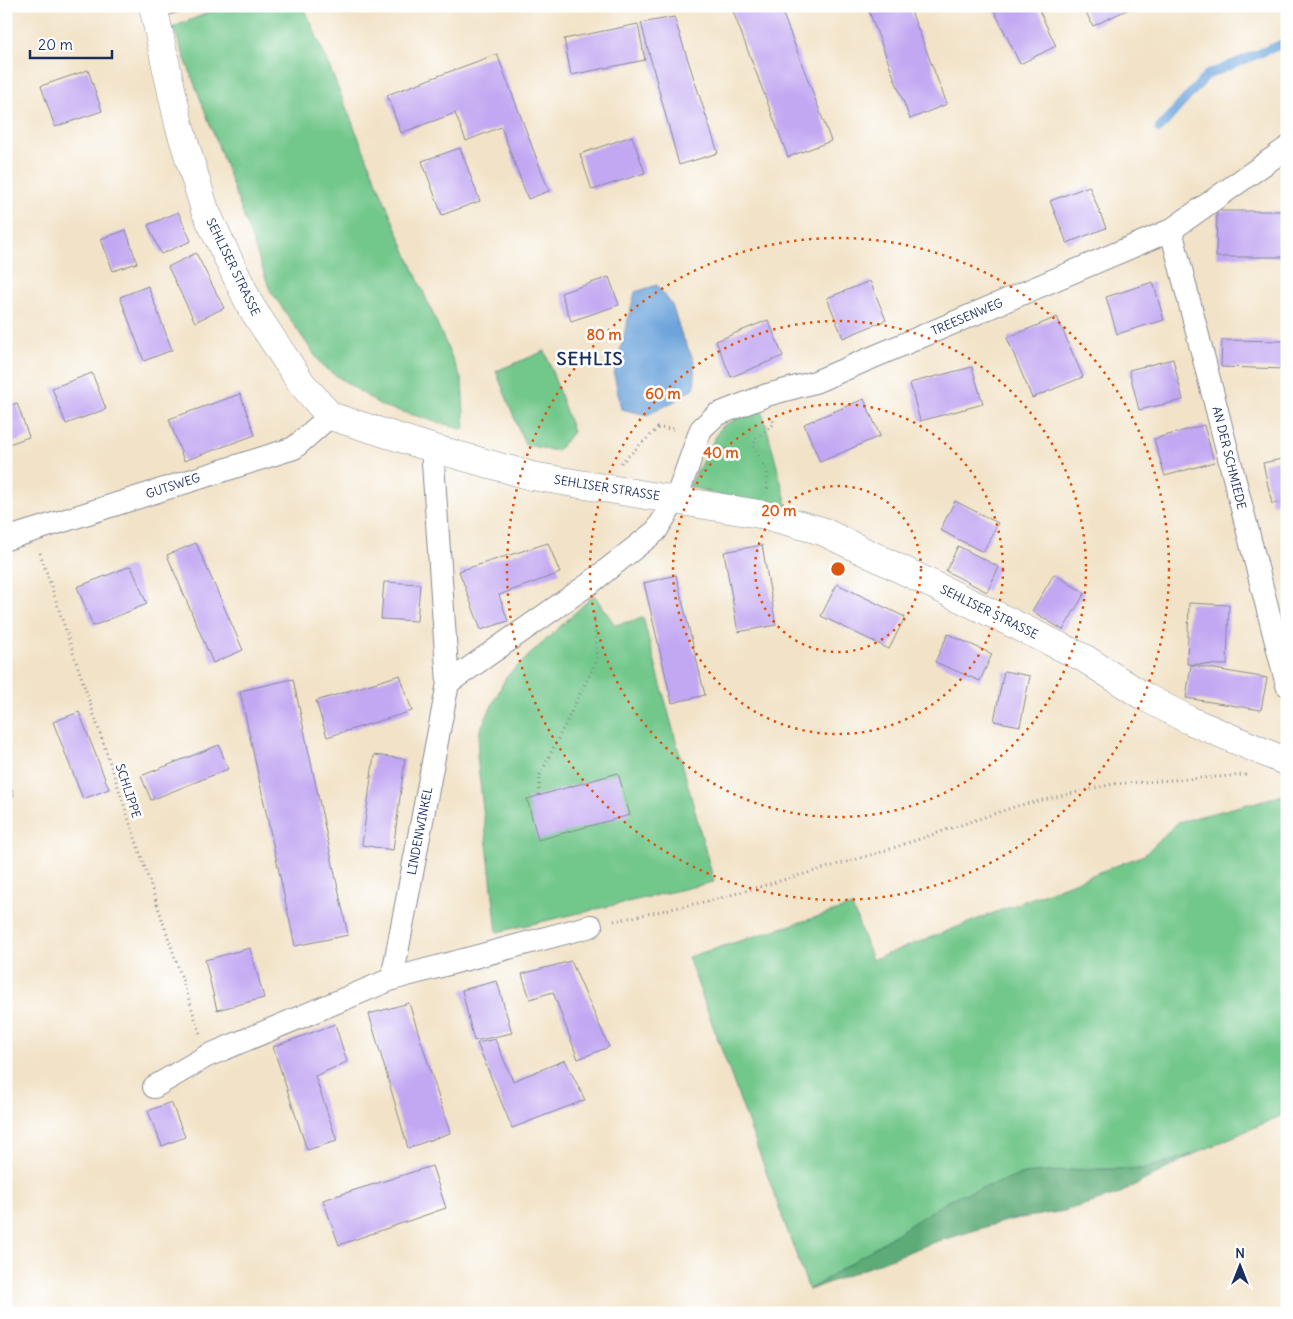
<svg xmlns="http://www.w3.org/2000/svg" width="1293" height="1319" viewBox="0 0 1293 1319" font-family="Delius,sans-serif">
  <rect width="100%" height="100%" fill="#fff"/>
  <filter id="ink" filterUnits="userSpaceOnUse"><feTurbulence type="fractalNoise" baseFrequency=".02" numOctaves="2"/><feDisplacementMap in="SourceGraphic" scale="10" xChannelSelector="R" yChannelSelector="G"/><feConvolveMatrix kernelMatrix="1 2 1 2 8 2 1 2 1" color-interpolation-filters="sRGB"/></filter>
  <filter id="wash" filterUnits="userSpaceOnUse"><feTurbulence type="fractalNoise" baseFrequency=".0096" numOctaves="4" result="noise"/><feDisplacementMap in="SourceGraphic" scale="20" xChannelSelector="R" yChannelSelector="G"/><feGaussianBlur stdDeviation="1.12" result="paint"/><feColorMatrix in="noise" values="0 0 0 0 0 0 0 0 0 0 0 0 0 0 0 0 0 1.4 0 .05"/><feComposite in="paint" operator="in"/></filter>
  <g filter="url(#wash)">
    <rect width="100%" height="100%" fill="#f2e3c8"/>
    <!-- green -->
    <g fill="#72c78b" stroke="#467b74">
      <path d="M225,6H304L403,245L462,381L465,430L382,406L323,367L270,290L222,156L173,27Z"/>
      <path d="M545,351L573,432L557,451L525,445L496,371Z"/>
      <path d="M761,406L790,516L689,486L721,427Z"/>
      <path d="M594,595L615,625L643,618L714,882L497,932L477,756L480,730L506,677Z"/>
      <path d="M1287,794V1113L1192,1155L1143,1169H1089L1024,1174L953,1198L809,1290L688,957L852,906L872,960L1144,855L1178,822Z"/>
    </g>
    <!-- forest -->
    <path fill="#5dac77" stroke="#3c6e6a" d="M1192,1155L1117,1195L1064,1211L1009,1220L929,1244L809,1290L952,1198L1024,1174L1089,1169H1143Z"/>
    <!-- water -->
    <path fill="#6da4db" stroke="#446a9c" d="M657,285L672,305L681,333L694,361L695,387L675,401L647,415L621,409L614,374L635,292Z"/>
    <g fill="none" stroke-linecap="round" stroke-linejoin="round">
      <!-- stream -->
      <path stroke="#6da4db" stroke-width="9" d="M1159,129L1207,75L1287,42"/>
    </g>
    <g id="blocks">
      <!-- building -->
      <g fill="#c2a8f2">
        <path d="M731,6H780L831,141L788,157Z"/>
        <path d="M867,6H909L947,104L910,119Z"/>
        <path d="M992,6H1037L1056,46L1020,64Z"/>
        <path d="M1083,6H1135L1093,26Z"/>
        <path d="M674,17L718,153L679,165L641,23Z"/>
        <path d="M638,24L645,60L571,75L564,39Z"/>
        <path d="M497,54L549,191L528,199L501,127L466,141L455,113L401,133L387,95Z"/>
        <path d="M88,70L102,111L55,127L41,86Z"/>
        <path d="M632,136L645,173L592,190L580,154Z"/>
        <path d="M460,148L480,201L442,215L422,161Z"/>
        <path d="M1089,186L1106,228L1067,243L1050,201Z"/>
        <path d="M1217,211H1287V257H1216Z"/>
        <path d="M178,212L191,241L161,254L148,225Z"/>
        <path d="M126,230L137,263L113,271L101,239Z"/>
        <path d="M196,253L224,308L195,322L168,267Z"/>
        <path d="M609,277L619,305L571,321L561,293Z"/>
        <path d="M870,281L886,320L843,338L827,298Z"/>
        <path d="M1153,282L1164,320L1117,334L1106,297Z"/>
        <path d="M148,286L172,350L144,361L120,297Z"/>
        <path d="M1057,317L1083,377L1032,398L1007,338Z"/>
        <path d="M768,320L783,356L731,377L716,341Z"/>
        <path d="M1222,340L1287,341V369L1221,367Z"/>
        <path d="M1173,359L1183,400L1139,410L1129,370Z"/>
        <path d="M972,367L983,404L920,421L910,383Z"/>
        <path d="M92,373L106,409L66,424L52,388Z"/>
        <path d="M240,394L255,435L184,461L169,419Z"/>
        <path d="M864,399L880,436L820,462L804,424Z"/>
        <path d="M17,403L29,437L6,445V407Z"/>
        <path d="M1204,425L1214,462L1165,476L1154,439Z"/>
        <path d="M1287,458V501L1272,504L1263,463Z"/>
        <path d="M955,501L998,523L983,552L940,530Z"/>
        <path d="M196,543L243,650L213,663L167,555Z"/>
        <path d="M548,543L560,573L499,595L508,621L481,630L459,571Z"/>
        <path d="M762,545L776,625L738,632L724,552Z"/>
        <path d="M958,546L999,567L987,592L946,571Z"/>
        <path d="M131,566L147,604L93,626L77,587Z"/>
        <path d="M1054,574L1085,593L1063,630L1032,611Z"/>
        <path d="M676,575L705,695L672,703L644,583Z"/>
        <path d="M384,582L420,584L417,621L381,619Z"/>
        <path d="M837,584L905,617L889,649L821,616Z"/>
        <path d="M1189,603L1229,605L1227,665L1187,664Z"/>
        <path d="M948,634L992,654L980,681L935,662Z"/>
        <path d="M1191,665L1267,678L1261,710L1186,698Z"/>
        <path d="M1004,671L1030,676L1020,726L994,721Z"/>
        <path d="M400,675L412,711L327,737L316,701Z"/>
        <path d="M293,679L348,935L295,946L240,691Z"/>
        <path d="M79,712L109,789L83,799L53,722Z"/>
        <path d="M219,745L228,769L151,800L141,776Z"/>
        <path d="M374,755L405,759L393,850L362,845Z"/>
        <path d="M6,771L14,796L6,799Z"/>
        <path d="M618,773L630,815L538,840L527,799Z"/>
        <path d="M250,948L264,998L217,1010L205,960Z"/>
        <path d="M571,961L609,1047L578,1059L553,992L530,999L522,974Z"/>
        <path d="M497,981L512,1033L474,1041L462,990Z"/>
        <path d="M409,1003L450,1133L408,1148L369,1014Z"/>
        <path d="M335,1024L347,1062L315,1076L337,1141L307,1150L273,1047Z"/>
        <path d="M495,1039L513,1081L565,1060L585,1100L512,1128L477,1043Z"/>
        <path d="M171,1102L185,1137L162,1146L148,1111Z"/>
        <path d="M432,1166L446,1208L339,1245L323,1200Z"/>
      </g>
    </g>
  </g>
  <g filter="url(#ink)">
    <use href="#blocks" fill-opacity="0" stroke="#868993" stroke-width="1"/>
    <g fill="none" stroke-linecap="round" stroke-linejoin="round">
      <!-- service casing -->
      <g stroke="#868993" stroke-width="13">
        <path id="service" d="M155,13L178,6"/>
      </g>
      <!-- minor casing -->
      <g stroke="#868993" stroke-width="24">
        <g id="minor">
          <path d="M1171,230L1287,685"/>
          <path d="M6,539L294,448L330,416"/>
          <path d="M448,683L589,584L656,531L676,499L701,429L716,415L767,395L815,382L1171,230L1287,148"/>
          <path d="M392,979L591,926"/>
          <path d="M154,1087L207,1056L392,979L448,683L432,448"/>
        </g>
      </g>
      <!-- tertiary casing -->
      <g stroke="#868993" stroke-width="29">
        <path id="tertiary" d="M153,6L179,125L205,210L251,307L302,384L330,416L432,448L532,476L765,515L822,531L1084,658L1143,696L1189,720L1287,762"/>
      </g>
      <!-- path -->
      <g stroke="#868993" stroke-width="3" stroke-dasharray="1 4" stroke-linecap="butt">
        <path d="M621,463L658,428L676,429"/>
        <path d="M767,489V472L753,446L757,438L774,424L773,420"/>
        <path d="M40,553L200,1033"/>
        <path d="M539,795L540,775L597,660L594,611"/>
        <path d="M614,921L713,900L881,852L1017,806L1113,784L1246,775"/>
      </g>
      <!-- service -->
      <use href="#service" stroke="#fff" stroke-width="11"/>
      <!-- minor -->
      <use href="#minor" stroke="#fff" stroke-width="22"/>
      <!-- tertiary -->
      <use href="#tertiary" stroke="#fff" stroke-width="28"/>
    </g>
  </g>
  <!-- distance rings -->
  <g fill="none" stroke="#de5710" stroke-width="2.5" stroke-dasharray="2.5 5">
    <circle cx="838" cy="569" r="83"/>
    <circle cx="838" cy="569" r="165"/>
    <circle cx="838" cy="569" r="248"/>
    <circle cx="838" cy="569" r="331"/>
  </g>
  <g text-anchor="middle" stroke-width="5" stroke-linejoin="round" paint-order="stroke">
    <!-- street labels -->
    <g font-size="12" fill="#1b2f5e" stroke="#fff">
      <text transform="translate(233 267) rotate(64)" y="4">SEHLISER STRASSE</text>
      <text transform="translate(967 317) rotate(-23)" y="4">TREESENWEG</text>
      <text transform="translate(1229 458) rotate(76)" y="4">AN DER SCHMIEDE</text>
      <text transform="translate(173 486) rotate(-18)" y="4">GUTSWEG</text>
      <text transform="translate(607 488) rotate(9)" y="4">SEHLISER STRASSE</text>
      <text transform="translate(989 612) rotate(26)" y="4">SEHLISER STRASSE</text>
      <text transform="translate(128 791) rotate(72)" y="4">SCHLIPPE</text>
      <text transform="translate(420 831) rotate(-79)" y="4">LINDENWINKEL</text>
    </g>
    <!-- district labels -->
    <g font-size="18" font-weight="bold" letter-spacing="1" fill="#1b2f5e" stroke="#fff">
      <text x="590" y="365">SEHLIS</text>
    </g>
  </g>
  <circle cx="838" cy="569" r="8" fill="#de5710" stroke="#fff" stroke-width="2.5"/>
  <g font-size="15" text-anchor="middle" font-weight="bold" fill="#de5710" stroke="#fff" stroke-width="5" stroke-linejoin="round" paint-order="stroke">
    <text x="604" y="340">80 m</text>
    <text x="663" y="399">60 m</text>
    <text x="721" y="458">40 m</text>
    <text x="779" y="516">20 m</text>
  </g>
  <!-- margin -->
  <rect width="1293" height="1319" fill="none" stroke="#fff" stroke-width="25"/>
  <!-- north arrow -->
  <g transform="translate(1240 1266)" stroke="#ffffff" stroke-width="4" paint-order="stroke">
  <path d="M0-4L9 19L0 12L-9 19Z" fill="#1b2f5e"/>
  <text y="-8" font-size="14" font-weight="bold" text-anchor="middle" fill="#1b2f5e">N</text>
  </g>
  <!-- scale -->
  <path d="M30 50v8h82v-8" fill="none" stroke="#1b2f5e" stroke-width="2.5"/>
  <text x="38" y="50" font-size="15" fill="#1b2f5e" stroke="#ffffff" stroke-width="4" paint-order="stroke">20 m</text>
</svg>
